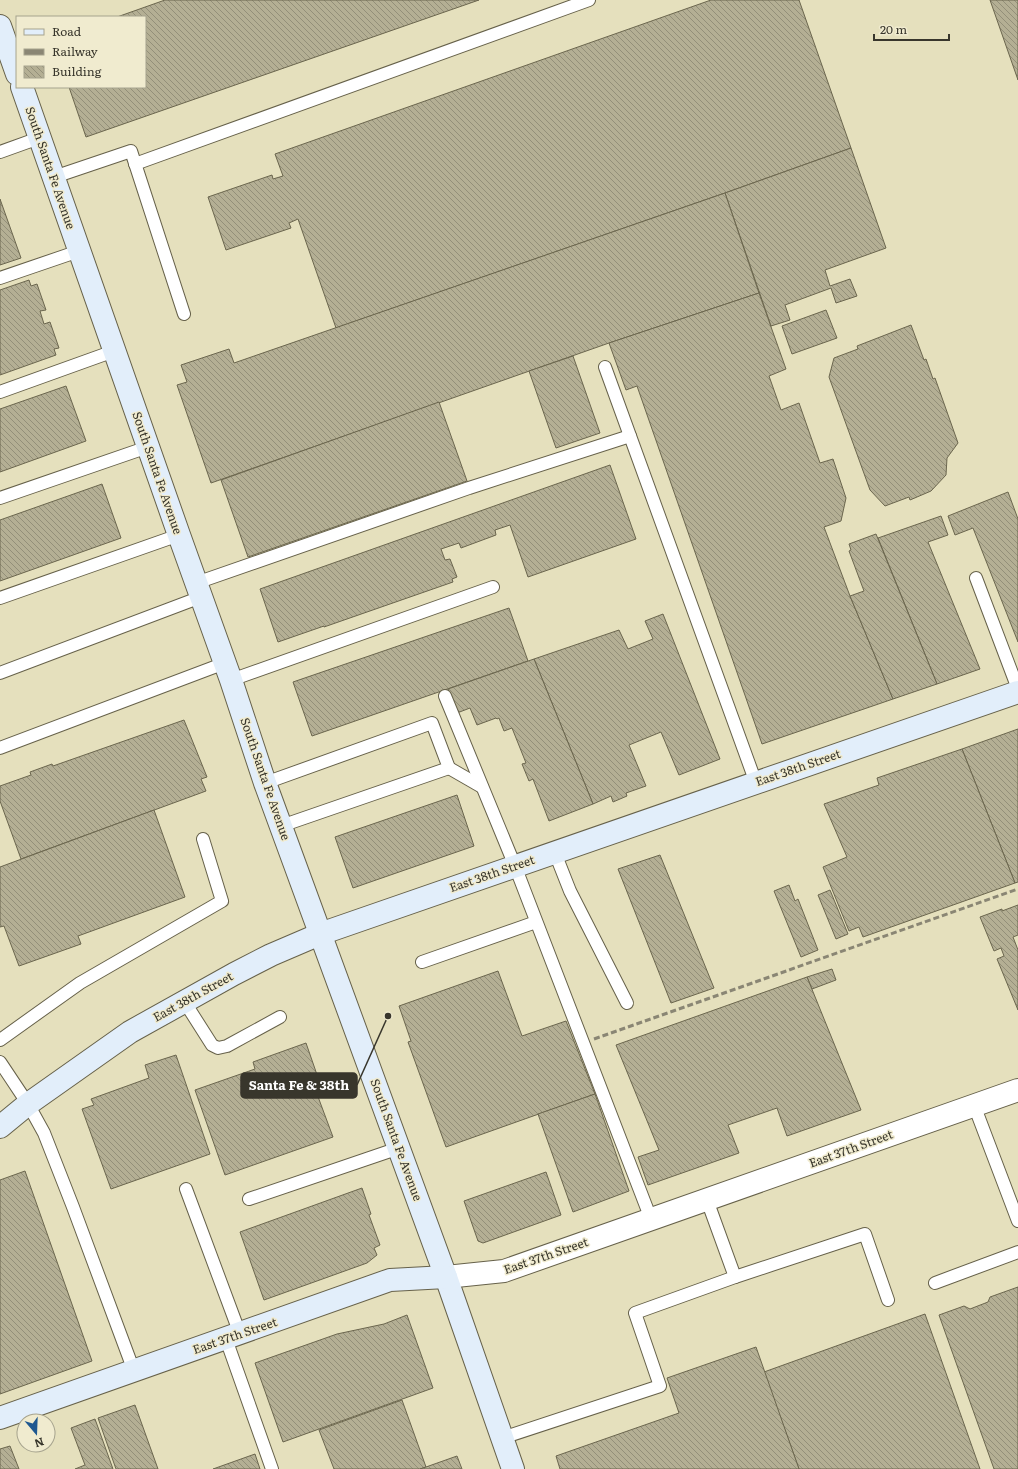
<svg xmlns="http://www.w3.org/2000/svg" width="1018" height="1469" viewBox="0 0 1018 1469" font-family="Literata,serif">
  <defs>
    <pattern id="building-back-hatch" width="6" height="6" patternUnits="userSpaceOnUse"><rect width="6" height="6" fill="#b4af94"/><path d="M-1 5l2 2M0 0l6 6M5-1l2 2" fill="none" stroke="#938f79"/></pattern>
  </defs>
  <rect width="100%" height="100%" fill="#f0ebcf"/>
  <!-- built -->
  <path fill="#e5e0bd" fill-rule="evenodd" d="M0,0H1018V1469H0ZM17,17H145V87H17ZM24,1421H48V1445H24Z"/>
  <!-- building -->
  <g fill="url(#building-back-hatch)" stroke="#6b664e">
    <path d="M165,0H479L86,137L69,87H145V17H117Z"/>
    <path d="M711,0H799L851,148L725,193L336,328L298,219L289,223L291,228L226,250L208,197L272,175L273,179L283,176L275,154Z"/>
    <path d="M990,0H1018V80Z"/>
    <path d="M851,148L886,248L825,270L830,286L850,279L857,296L836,303L831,288L785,305L790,320L771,326L725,193Z"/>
    <path d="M725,193L759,293L609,343L211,483L177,385L187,382L181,365L229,349L234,363Z"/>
    <path d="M0,199L21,258L0,265Z"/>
    <path d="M29,280L31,286L37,284L46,310L40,311L44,324L50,322L59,348L54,349L56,355L0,375V290Z"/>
    <path d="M759,293L786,369L769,376L781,410L799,403L820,463L833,459L846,498L841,521L824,527L850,596L893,699L762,744L637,386L626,390L609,343Z"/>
    <path d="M826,310L837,338L792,354L782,326Z"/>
    <path d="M911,325L924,360L926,359L933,379L935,378L958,443L947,458L946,475L931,491L910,500L909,497L885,506L870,490L829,377L834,358L858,349L857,346Z"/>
    <path d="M573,356L600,433L556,448L529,371Z"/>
    <path d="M66,386L86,441L0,472V409Z"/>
    <path d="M439,402L467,481L248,557L221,480Z"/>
    <path d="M610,465L636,539L528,577L510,525L495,530L496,535L461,548L459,543L441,549L445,560L450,559L457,577L452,579L453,582L324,627V626L278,642L260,589Z"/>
    <path d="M102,484L121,538L0,581V520Z"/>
    <path d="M1008,492L1018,519V642L973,528L955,535L948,516Z"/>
    <path d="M941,516L948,535L928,542L980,669L937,684L878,538Z"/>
    <path d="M876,534L937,684L893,699L850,596L864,591L849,551L851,550L849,544Z"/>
    <path d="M509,608L528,661L312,736L293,682Z"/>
    <path d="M663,614L720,759L679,775L661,732L629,745L646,786L626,793L627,796L613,802L611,796L593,804L534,659L619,630L628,649L653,639L645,621Z"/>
    <path d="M534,659L593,804L549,821L533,779L529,781L522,764L526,763L512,728L504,731L499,718L497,719L496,718L477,725L470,708L457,713L448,689Z"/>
    <path d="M184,720L207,777L201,779L206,791L21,859L0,801V786L31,775L30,772L52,764L53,766Z"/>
    <path d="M1018,729V882L1015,883L962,749Z"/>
    <path d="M962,749L1015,883L863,937L859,927L849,931L823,867L847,857L824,804L879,785L877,778Z"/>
    <path d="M457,795L474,846L353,888L335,837Z"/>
    <path d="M154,810L185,897L78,936L81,944L19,966L4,926L0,927V867Z"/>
    <path d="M660,855L714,988L671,1003L618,869Z"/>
    <path d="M789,885L795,901L798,899L818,950L801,957L774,891Z"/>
    <path d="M830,890L848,934L836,939L818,895Z"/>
    <path d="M1018,905V935L1013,937L1018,950V1010L997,959L1004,956L1001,948L994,951L980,917L1002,909V911Z"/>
    <path d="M832,969L836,980L812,989L807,977Z"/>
    <path d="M498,971L522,1036L566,1021L595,1094L446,1147L408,1042L411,1041L399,1006Z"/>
    <path d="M807,977L861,1110L787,1136L777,1108L728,1125L739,1153L648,1185L638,1157L659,1150L616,1045Z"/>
    <path d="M306,1043L323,1092L317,1094L333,1137L225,1175L195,1090L255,1069L253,1062Z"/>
    <path d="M176,1055L210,1154L111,1189L82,1109L94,1105L91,1099L149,1078L145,1065Z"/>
    <path d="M595,1094L629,1191L573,1212L538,1114Z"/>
    <path d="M25,1171L92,1361L0,1394V1180Z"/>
    <path d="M546,1172L561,1215L483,1243L478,1241L464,1201Z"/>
    <path d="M362,1188L371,1214L369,1215L380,1245L374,1248L377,1255L367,1263L264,1300L240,1232Z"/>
    <path d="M1018,1287V1469H994L939,1315L964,1306L970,1309L988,1302L990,1297Z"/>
    <path d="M925,1314L980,1469H799L764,1372Z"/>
    <path d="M407,1315L433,1388L283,1442L255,1363L337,1334L384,1324Z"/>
    <path d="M756,1347L799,1469H560L556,1456L679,1413L667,1378Z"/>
    <path d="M402,1400L426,1467L420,1469H334L319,1430Z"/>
    <path d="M135,1405L158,1469H116L98,1418Z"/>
    <path d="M95,1419L113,1469H75L85,1465L71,1428Z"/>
    <path d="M10,1446L19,1469H0V1449Z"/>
    <path d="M255,1454L260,1469H213Z"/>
    <path d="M457,1456L462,1469H420L426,1467Z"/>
  </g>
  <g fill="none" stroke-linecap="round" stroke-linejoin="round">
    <!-- lane casing -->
    <g stroke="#66614a" stroke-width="14">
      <g id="lane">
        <path d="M0,152L39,138"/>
        <path d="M135,164L589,0"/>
        <path d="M54,177L131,151L184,314"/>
        <path d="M0,278L79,251"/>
        <path d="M605,367L756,783"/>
        <path d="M0,392L114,351"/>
        <path d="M0,498L148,447"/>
        <path d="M976,578L1018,689"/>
        <path d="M196,583L469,488L630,436"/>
        <path d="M0,598L179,535"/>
        <path d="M0,673L201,597"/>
        <path d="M231,680L493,587"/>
        <path d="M445,696L515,866L651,1219"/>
        <path d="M0,748L225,663"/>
        <path d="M449,768L482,787"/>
        <path d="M265,783L432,723L449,768L281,826"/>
        <path d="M555,853L570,891L627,1003"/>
        <path d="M422,962L536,922"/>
        <path d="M184,1001L212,1045L218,1048L227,1046L280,1017"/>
        <path d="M0,1040L80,983L222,901L203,839"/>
        <path d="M0,1062L28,1104L44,1133L73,1207L134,1371"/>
        <path d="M974,1105L1018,1221"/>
        <path d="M186,1189L240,1334"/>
        <path d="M249,1199L399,1148"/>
        <path d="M707,1200L735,1277L865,1234L888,1300"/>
        <path d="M935,1283L1018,1252"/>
        <path d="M226,1339L272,1469"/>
        <path d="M502,1438L660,1386L635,1313L735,1277"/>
      </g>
    </g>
    <!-- street casing -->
    <g stroke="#66614a" stroke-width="24">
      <path id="street" d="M446,1277L504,1271L1018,1090"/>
    </g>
    <!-- secondary casing -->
    <g stroke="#66614a" stroke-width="24">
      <g id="secondary">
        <path d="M0,26L17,74"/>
        <path d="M22,87L179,535L231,680L265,783L446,1277L513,1469"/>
        <path d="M0,1127L28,1104L130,1032L234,974L271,955L320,934L1018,692"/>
        <path d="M0,1418L390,1280L446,1277"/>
      </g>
    </g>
    <!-- lane -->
    <use href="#lane" stroke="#fff" stroke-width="12"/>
    <!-- street -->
    <use href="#street" stroke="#fff" stroke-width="22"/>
    <!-- secondary -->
    <use href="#secondary" stroke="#e2eefa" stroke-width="22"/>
    <!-- rail -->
    <path stroke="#8a8674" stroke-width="3" stroke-dasharray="6 3" stroke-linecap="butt" d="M594,1039L1018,889"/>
  </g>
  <g text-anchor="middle" stroke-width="3" stroke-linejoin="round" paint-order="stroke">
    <!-- street labels -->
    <g font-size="12" fill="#38362c" stroke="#f0ebcf">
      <text transform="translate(50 168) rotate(71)" y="4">South Santa Fe Avenue</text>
      <text transform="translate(157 473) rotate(71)" y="4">South Santa Fe Avenue</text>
      <text transform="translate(798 768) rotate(-19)" y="4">East 38th Street</text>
      <text transform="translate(265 779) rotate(71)" y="4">South Santa Fe Avenue</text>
      <text transform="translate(492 874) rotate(-19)" y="4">East 38th Street</text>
      <text transform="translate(193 997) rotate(-29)" y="4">East 38th Street</text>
      <text transform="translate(396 1140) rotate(70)" y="4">South Santa Fe Avenue</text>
      <text transform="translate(851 1149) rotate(-20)" y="4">East 37th Street</text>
      <text transform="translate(546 1256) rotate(-19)" y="4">East 37th Street</text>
      <text transform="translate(235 1336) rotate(-19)" y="4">East 37th Street</text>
    </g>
  </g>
  <!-- callouts -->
  <path fill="none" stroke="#38362c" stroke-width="1.5" d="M388 1016L357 1085"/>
  <circle fill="#38362c" stroke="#f0ebcf" stroke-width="1.5" cx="388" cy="1016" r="4"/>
  <rect fill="#38362c" stroke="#38362c" stroke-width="1.5" x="241" y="1073" width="116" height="25" rx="4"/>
  <g font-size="13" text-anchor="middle" font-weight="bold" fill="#fff">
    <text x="299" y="1090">Santa Fe &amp; 38th</text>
  </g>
  <!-- legend -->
  <rect x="16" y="16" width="130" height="72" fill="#f0ebcf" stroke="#a6a38e"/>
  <rect x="24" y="29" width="20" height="6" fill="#e2eefa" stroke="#a6a38e"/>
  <text x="52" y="36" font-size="12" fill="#38362c">Road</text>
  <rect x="24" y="49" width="20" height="6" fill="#8a8674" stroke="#a6a38e"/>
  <text x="52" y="56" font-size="12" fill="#38362c">Railway</text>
  <rect x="24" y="66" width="20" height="12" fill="url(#building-back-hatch)" stroke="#a6a38e"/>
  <text x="52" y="76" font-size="12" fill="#38362c">Building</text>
  <!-- north arrow -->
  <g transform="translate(36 1433) rotate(161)"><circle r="19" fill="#f0ebcf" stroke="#a6a38e"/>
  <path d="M0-3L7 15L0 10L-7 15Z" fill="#1f5890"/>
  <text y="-6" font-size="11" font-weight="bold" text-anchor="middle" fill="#38362c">N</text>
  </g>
  <!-- scale -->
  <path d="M874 34v6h75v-6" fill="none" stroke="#38362c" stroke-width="2"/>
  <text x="880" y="34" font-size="12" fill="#38362c" stroke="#f0ebcf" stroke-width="3" paint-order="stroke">20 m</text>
</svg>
